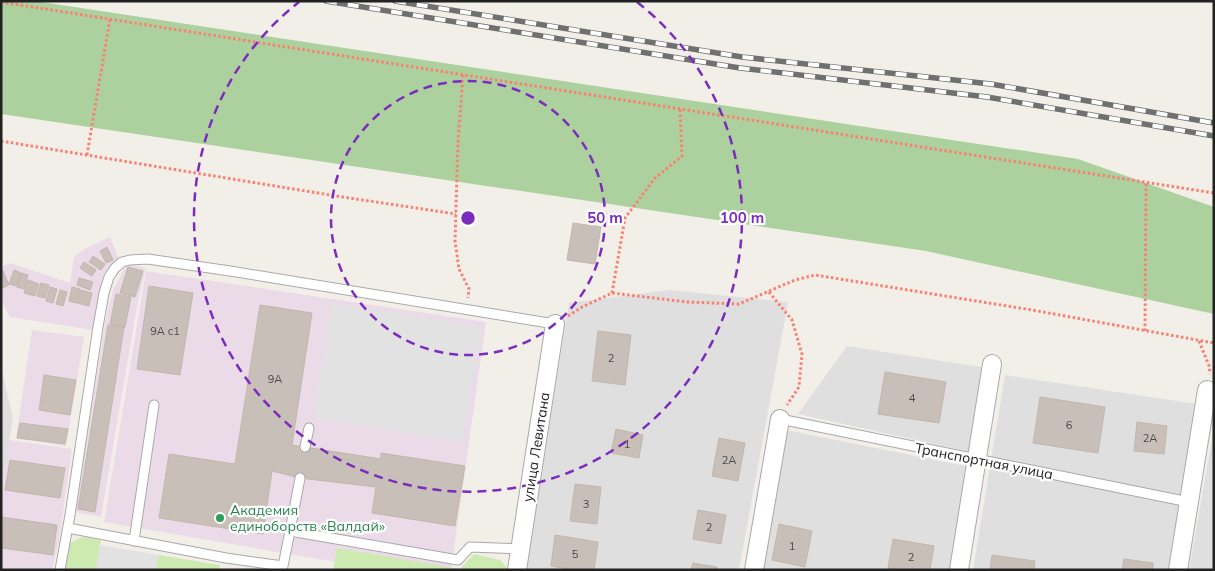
<svg xmlns="http://www.w3.org/2000/svg" width="1215" height="571" viewBox="0 0 1215 571" font-family="Mulish,sans-serif">
  <rect width="100%" height="100%" fill="#f2efe9"/>
  <!-- residential -->
  <g fill="#e0dfdf">
    <path d="M669,290L788,302L739,570H526L569,303Z"/>
    <path d="M847,346L987,368L975,453L798,414Z"/>
    <path d="M1,367L13,418L1,491Z"/>
    <path d="M1005,375L1197,404L1168,570H973Z"/>
    <path d="M1214,428V570H1189Z"/>
    <path d="M786,430L970,467L954,570H763Z"/>
  </g>
  <!-- industrial -->
  <g fill="#ebdbe8">
    <path d="M110,237L119,259L104,273L100,287L93,330L10,317L1,300V267L10,263L70,283L74,257L84,249Z"/>
    <path d="M127,264L146,268L138,301L101,517L75,512L105,323L113,290Z"/>
    <path d="M146,271L486,322L451,570H381L104,522Z"/>
    <path d="M32,330L84,337L66,446L16,438Z"/>
    <path d="M9,440L72,449L59,540L52,570H1V490Z"/>
  </g>
  <!-- grass -->
  <g fill="#cdebb0">
    <path d="M82,537L101,540L96,570H64L70,543Z"/>
    <path d="M337,548L460,569L474,554L500,560L509,570H333Z"/>
    <path d="M159,555L220,565V570H156Z"/>
  </g>
  <!-- forest -->
  <path fill="#add19e" d="M1,1H35L1078,159L1214,207V314L926,251L1,114Z"/>
  <!-- parking -->
  <g fill="#e2e2e2">
    <path d="M331,303L481,327L462,442L313,418Z"/>
    <path d="M100,545L159,555L156,570H96Z"/>
  </g>
  <!-- building -->
  <g fill="#c7bfb8" stroke="#c4b6ab">
    <path d="M573,223L601,227L595,264L567,260Z"/>
    <path d="M107,247L113,260L106,263L100,251Z"/>
    <path d="M93,256L105,264L101,270L89,262Z"/>
    <path d="M84,262L96,270L92,276L80,268Z"/>
    <path d="M128,267L143,271L135,297L120,293Z"/>
    <path d="M14,270L21,273L17,286L9,284Z"/>
    <path d="M3,271L9,285L1,289V272Z"/>
    <path d="M21,273L28,275L24,289L17,287Z"/>
    <path d="M79,278L93,282L90,290L77,285Z"/>
    <path d="M28,280L39,284L35,296L24,293Z"/>
    <path d="M41,283L49,285L45,298L37,296Z"/>
    <path d="M149,286L193,293L180,375L137,369Z"/>
    <path d="M50,287L57,289L53,303L46,301Z"/>
    <path d="M72,287L80,289L76,303L69,301Z"/>
    <path d="M60,290L67,292L63,306L56,304Z"/>
    <path d="M81,290L92,293L89,306L77,303Z"/>
    <path d="M116,294L131,297L125,327L110,324Z"/>
    <path d="M260,305L312,313L292,445L381,459V453L465,466L455,526L372,513L376,487L300,478L272,471L263,534L159,518L169,454L235,464Z"/>
    <path d="M108,325L124,327L95,512L78,509Z"/>
    <path d="M598,331L631,335L625,385L592,381Z"/>
    <path d="M885,372L946,382L939,423L878,414Z"/>
    <path d="M44,375L76,380L70,415L39,410Z"/>
    <path d="M1040,397L1105,407L1098,453L1033,443Z"/>
    <path d="M1137,422L1167,426L1164,454L1134,451Z"/>
    <path d="M20,423L68,429L65,444L17,438Z"/>
    <path d="M616,429L643,435L639,458L611,453Z"/>
    <path d="M719,438L745,443L738,481L712,476Z"/>
    <path d="M10,460L65,468L60,498L5,490Z"/>
    <path d="M575,484L601,487L597,524L570,521Z"/>
    <path d="M698,510L726,515L721,544L693,539Z"/>
    <path d="M1,517L57,525L53,555L1,548Z"/>
    <path d="M779,524L812,531L805,567L772,560Z"/>
    <path d="M555,535L598,542L594,570H573L551,566Z"/>
    <path d="M893,539L934,546L930,570H897L888,568Z"/>
    <path d="M992,555L1035,561L1034,570H990Z"/>
    <path d="M1124,559L1153,563V570H1122Z"/>
    <path d="M693,563L717,567V570H691Z"/>
  </g>
  <g fill="none" stroke-linecap="round" stroke-linejoin="round">
    <!-- lane casing -->
    <g stroke="#a9a9a9" stroke-width="11">
      <g id="lane">
        <path d="M780,419L1189,502"/>
        <path d="M305,447L309,428"/>
        <path d="M68,528L226,558L283,566L290,531L458,560L470,547L520,549"/>
        <path d="M290,531L300,478"/>
        <path d="M134,541L154,405"/>
        <path d="M60,570L70,515L98,327L104,293L109,277L115,268L122,262L130,260L148,259L230,271L555,324"/>
      </g>
    </g>
    <!-- street casing -->
    <g stroke="#a9a9a9" stroke-width="20">
      <g id="street">
        <path d="M517,570L555,324"/>
        <path d="M754,570L780,419"/>
        <path d="M959,570L992,364"/>
        <path d="M1178,570L1207,390"/>
      </g>
    </g>
    <!-- path -->
    <g stroke="#fa8072" stroke-width="3" stroke-dasharray="2.5 2.5" stroke-linecap="butt">
      <path d="M1,2L1214,193"/>
      <path d="M463,75L458,141L455,241L459,269L469,289L468,298"/>
      <path d="M1,141L336,196L456,214"/>
      <path d="M87,155L110,19"/>
      <path d="M769,292L792,320L802,354L799,387L787,405"/>
      <path d="M612,293L625,218L655,178L682,156L680,109"/>
      <path d="M568,316L582,307L612,293L687,302L739,304L795,280L815,275L1032,310L1214,343"/>
      <path d="M1145,331L1146,182"/>
      <path d="M1199,341L1210,368L1209,374"/>
    </g>
    <!-- lane -->
    <use href="#lane" stroke="#fff" stroke-width="9"/>
    <!-- street -->
    <use href="#street" stroke="#fff" stroke-width="18"/>
    <!-- rail casing -->
    <g stroke="#707070" stroke-width="5.5">
      <g id="rail">
        <path d="M326,1L740,68L987,97L1214,136"/>
        <path d="M395,1L742,57L991,84L1214,123"/>
      </g>
    </g>
    <!-- rail -->
    <use href="#rail" stroke="#fff" stroke-width="4" stroke-dasharray="11" stroke-linecap="butt"/>
  </g>
  <!-- distance rings -->
  <g fill="none" stroke="#7b2cbf" stroke-width="2.5" stroke-dasharray="9 6">
    <circle cx="468" cy="218" r="137"/>
    <path d="M637 2A274 274 0 1 1 299 2"/>
  </g>
  <!-- markers -->
  <circle fill="#2e9e5b" stroke="#fff" stroke-width="2" cx="220" cy="518" r="5"/>
  <g text-anchor="middle" stroke-width="4.5" stroke-linejoin="round" paint-order="stroke">
    <!-- number labels -->
    <g font-size="11" fill="#4b4948">
      <text x="165" y="335">9А с1</text>
      <text x="611" y="362">2</text>
      <text x="275" y="383">9А</text>
      <text x="912" y="402">4</text>
      <text x="1069" y="429">6</text>
      <text x="1150" y="442">2А</text>
      <text x="627" y="448">1</text>
      <text x="729" y="464">2А</text>
      <text x="586" y="508">3</text>
      <text x="709" y="531">2</text>
      <text x="792" y="550">1</text>
      <text x="575" y="558">5</text>
      <text x="911" y="561">2</text>
    </g>
    <!-- street labels -->
    <g font-size="14" fill="#222" stroke="#fff">
      <text transform="translate(536 447) rotate(-81)" y="5">улица Левитана</text>
      <text transform="translate(984 461) rotate(11)" y="5">Транспортная улица</text>
    </g>
    <!-- leisure labels -->
    <g font-size="14" fill="#27864d" stroke="#fff" text-anchor="start">
      <text x="230" y="515">Академия<tspan x="230" dy="16">единоборств «Валдай»</tspan></text>
    </g>
  </g>
  <circle cx="468" cy="218" r="8" fill="#7b2cbf" stroke="#fff" stroke-width="2.5"/>
  <g font-size="15" text-anchor="middle" font-weight="bold" fill="#7b2cbf" stroke="#fff" stroke-width="4.5" stroke-linejoin="round" paint-order="stroke">
    <text x="605" y="223">50 m</text>
    <text x="742" y="223">100 m</text>
  </g>
  <!-- border -->
  <rect width="1215" height="571" fill="none" stroke="#222222" stroke-width="5"/>
</svg>
